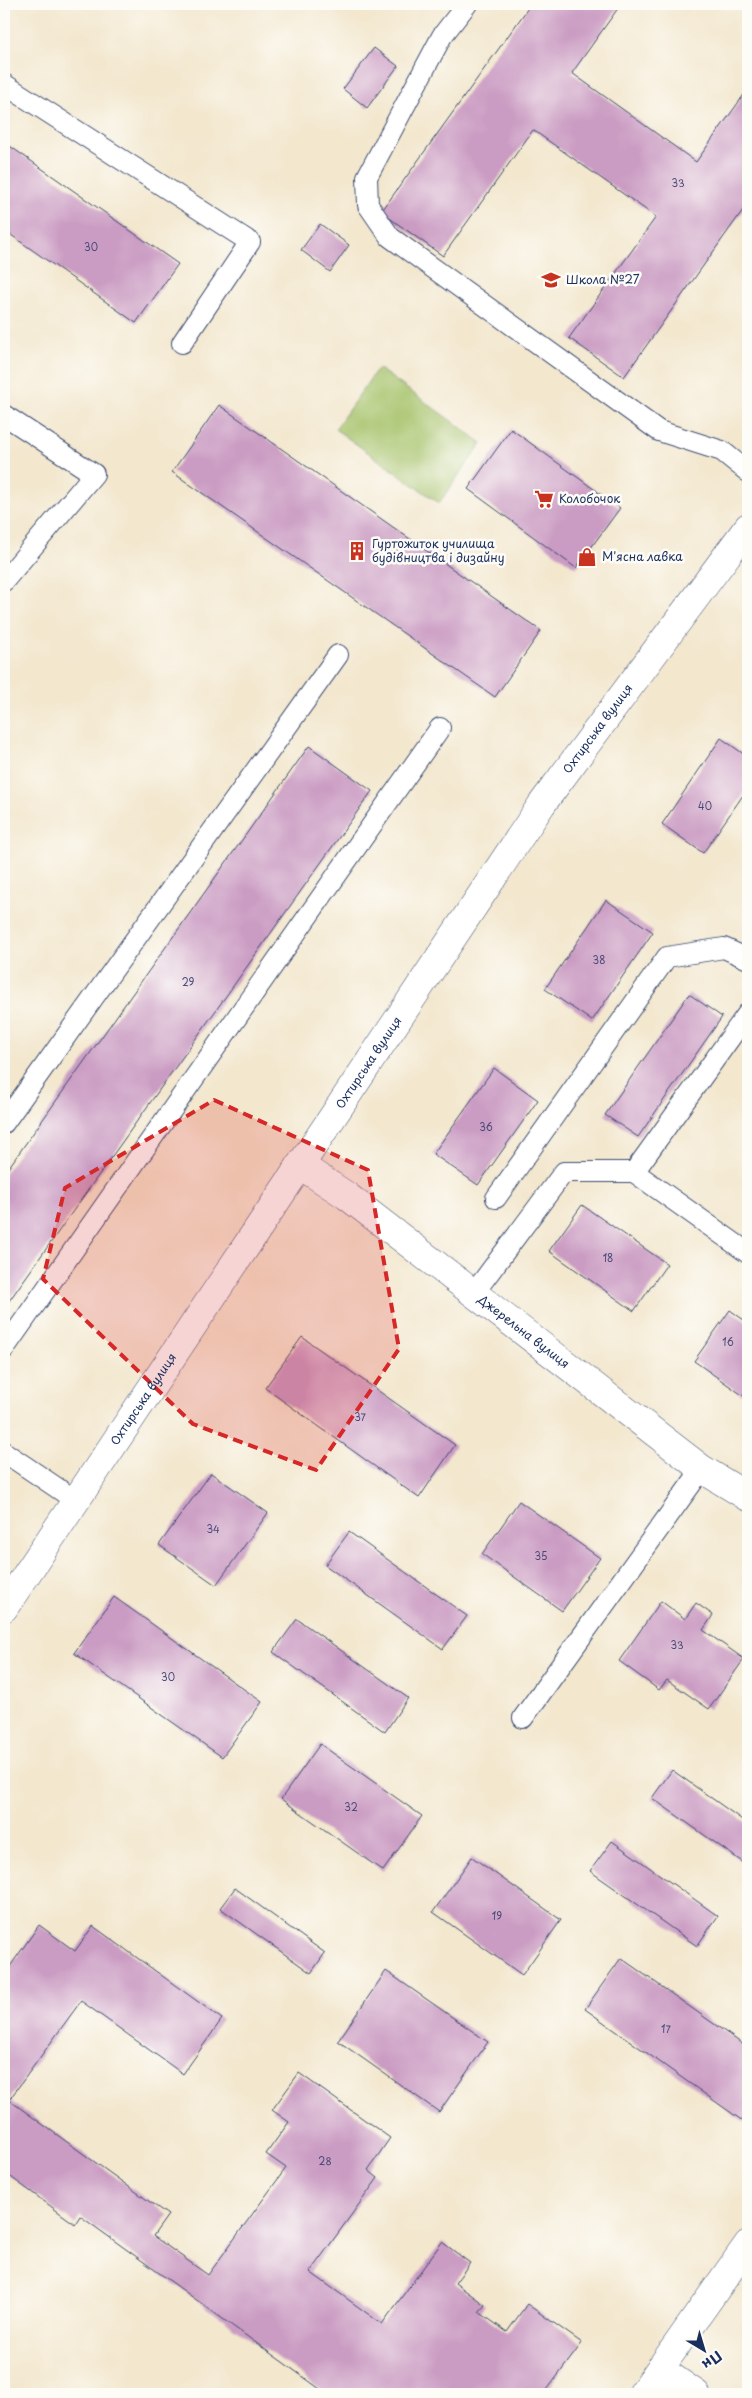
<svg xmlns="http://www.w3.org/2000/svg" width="752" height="2398" viewBox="0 0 752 2398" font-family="'Playpen Sans',sans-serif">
  <rect width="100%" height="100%" fill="#fdfcf7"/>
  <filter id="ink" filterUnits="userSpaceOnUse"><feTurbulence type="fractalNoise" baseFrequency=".02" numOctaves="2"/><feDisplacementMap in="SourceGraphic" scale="10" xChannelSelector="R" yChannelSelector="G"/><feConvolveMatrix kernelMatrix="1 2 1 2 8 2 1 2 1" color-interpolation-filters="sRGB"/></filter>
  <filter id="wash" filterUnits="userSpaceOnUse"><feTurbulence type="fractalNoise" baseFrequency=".0096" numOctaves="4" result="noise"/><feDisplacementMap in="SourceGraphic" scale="20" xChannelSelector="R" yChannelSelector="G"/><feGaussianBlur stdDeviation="1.12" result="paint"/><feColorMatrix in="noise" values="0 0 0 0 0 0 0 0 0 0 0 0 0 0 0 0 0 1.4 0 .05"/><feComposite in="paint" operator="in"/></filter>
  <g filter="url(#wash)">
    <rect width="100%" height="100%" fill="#f3e7ce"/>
    <!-- green -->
    <path fill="#a6c26a" stroke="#607864" d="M378,368L482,443L439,503L335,429Z"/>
    <g id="blocks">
      <!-- building -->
      <g fill="#ca9bc3">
        <path d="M531,4H621L572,73L696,162L748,89V203L624,377L569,338L656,217L533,130L443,256L381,212Z"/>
        <path d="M374,48L398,66L367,108L343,89Z"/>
        <path d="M4,142L178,264L136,323L4,230Z"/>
        <path d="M320,224L349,245L330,272L301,250Z"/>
        <path d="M219,405L541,631L495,697L172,472Z"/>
        <path d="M511,429L620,508L576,568L468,489Z"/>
        <path d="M721,738L748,757V788L703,853L662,824Z"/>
        <path d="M309,746L372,791L4,1308V1174Z"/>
        <path d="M606,900L653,932L592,1021L545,989Z"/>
        <path d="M689,994L722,1017L638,1137L605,1115Z"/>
        <path d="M494,1068L538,1100L478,1185L433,1154Z"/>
        <path d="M582,1205L667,1264L634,1311L549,1251Z"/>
        <path d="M730,1310L748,1323V1399L694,1361Z"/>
        <path d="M302,1337L455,1445L419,1498L265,1388Z"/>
        <path d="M211,1473L268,1513L216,1585L159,1545Z"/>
        <path d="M519,1501L600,1558L562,1611L482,1554Z"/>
        <path d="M349,1532L467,1616L443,1649L325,1565Z"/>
        <path d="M114,1597L262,1702L222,1757L74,1653Z"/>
        <path d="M661,1601L685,1619L696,1603L713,1615L703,1630L744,1659L709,1709L667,1680L659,1690L619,1661Z"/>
        <path d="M297,1619L408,1698L385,1732L273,1652Z"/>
        <path d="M320,1744L422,1816L383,1871L281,1799Z"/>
        <path d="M672,1770L748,1824V1866L652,1798Z"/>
        <path d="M612,1841L718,1916L697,1946L590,1871Z"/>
        <path d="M472,1857L561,1920L522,1975L433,1912Z"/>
        <path d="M235,1888L325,1953L311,1973L220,1908Z"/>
        <path d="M39,1925L75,1951L93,1926L222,2019L183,2074L81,2001L9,2100L168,2215L153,2236L208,2275L286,2168L266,2154L289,2122L272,2110L299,2073L390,2138L368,2170L378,2178L310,2272L382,2324L442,2242L470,2263L455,2283L485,2305L479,2312L507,2332L527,2304L582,2343L544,2394H327L80,2216L75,2224L4,2172V1975Z"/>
        <path d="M621,1958L748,2048L747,2124L585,2009Z"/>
        <path d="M386,1971L488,2042L439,2112L338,2041Z"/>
      </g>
    </g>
  </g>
  <g filter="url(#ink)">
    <use href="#blocks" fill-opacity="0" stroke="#3b4b6f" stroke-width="1"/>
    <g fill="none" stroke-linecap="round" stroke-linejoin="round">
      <!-- lane casing -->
      <g stroke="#3b4b6f" stroke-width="22">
        <g id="lane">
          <path d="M467,4L442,36L367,177L368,205L390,237L659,431L722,451L748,472"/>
          <path d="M4,84L250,242L182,343"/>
          <path d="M4,415L94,474L4,581"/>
          <path d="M4,1123L338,655"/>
          <path d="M634,1172L748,1013"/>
          <path d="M496,1198L667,957L724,948L748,959"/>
          <path d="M474,1293L564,1172H634L748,1253"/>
          <path d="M4,1349L440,728"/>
          <path d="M4,1452L75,1500"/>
          <path d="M523,1718L702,1469"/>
        </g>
      </g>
      <!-- street casing -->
      <g stroke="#3b4b6f" stroke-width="29">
        <g id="street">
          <path id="s1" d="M300,1165L347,1196L702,1469L748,1497"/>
          <path d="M660,2369L696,2394"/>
          <path d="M642,2394L748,2244"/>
        </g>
      </g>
      <!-- secondary casing -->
      <g stroke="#3b4b6f" stroke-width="29">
        <g id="secondary">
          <path id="s2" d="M4,1608L542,804L748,527"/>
        </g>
      </g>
      <!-- lane -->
      <use href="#lane" stroke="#fff" stroke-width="20"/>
      <!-- street -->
      <use href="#street" stroke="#fff" stroke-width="28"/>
      <!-- secondary -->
      <use href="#secondary" stroke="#fff" stroke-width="28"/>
    </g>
  </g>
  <!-- marked area -->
  <path fill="#d62828" fill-opacity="0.2" stroke="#d62828" stroke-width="4" stroke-dasharray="10 6" stroke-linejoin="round" d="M214,1100L368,1170L399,1349L316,1470L193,1424L43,1279L65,1188Z"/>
  <!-- icons -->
  <defs>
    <g id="school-bare" transform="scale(1.5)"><path d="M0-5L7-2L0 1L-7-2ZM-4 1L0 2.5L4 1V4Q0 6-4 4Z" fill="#c8321e" stroke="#fdfcf7" stroke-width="2.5" paint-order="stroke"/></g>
    <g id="supermarket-bare" transform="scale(1.5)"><path d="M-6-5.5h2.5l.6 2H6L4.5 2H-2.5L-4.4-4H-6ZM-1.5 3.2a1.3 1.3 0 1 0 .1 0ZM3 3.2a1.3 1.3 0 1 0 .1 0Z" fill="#c8321e" stroke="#fdfcf7" stroke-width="2.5" paint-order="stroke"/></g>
    <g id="building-bare" transform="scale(1.5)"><path d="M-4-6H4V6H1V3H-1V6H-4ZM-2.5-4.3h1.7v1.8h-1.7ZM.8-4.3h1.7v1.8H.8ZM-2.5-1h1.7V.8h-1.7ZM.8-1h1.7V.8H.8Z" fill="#c8321e" stroke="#fdfcf7" stroke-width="2.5" paint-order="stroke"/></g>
    <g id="shop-bare" transform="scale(1.5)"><path d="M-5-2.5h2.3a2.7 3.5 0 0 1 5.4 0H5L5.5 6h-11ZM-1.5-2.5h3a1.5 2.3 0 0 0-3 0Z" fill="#c8321e" stroke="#fdfcf7" stroke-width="2.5" paint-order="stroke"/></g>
  </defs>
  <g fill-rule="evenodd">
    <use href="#school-bare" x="551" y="280"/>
    <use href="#supermarket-bare" x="544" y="499"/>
    <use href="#building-bare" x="357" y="551"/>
    <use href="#shop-bare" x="587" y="557"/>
  </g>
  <g text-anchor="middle" stroke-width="5" stroke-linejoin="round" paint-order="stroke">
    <!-- number labels -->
    <g font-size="10" fill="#474a77">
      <text x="678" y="187">33</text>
      <text x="91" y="251">30</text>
      <text x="705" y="810">40</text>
      <text x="599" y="964">38</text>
      <text x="188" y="986">29</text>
      <text x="486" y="1131">36</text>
      <text x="608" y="1262">18</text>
      <text x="728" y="1346">16</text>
      <text x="360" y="1421">37</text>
      <text x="213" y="1533">34</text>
      <text x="541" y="1560">35</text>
      <text x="677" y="1649">33</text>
      <text x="168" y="1681">30</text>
      <text x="351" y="1811">32</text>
      <text x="497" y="1920">19</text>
      <text x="666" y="2033">17</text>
      <text x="325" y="2165">28</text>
    </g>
    <!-- poi labels -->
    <g font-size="12" fill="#1b2f5e" stroke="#fdfcf7" text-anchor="start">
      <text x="566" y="284">Школа №27</text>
      <text x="559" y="503">Колобочок</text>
      <text x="372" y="548">Гуртожиток училища<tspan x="372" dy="14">будівництва і дизайну</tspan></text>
      <text x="602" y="561">М'ясна лавка</text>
    </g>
    <!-- street labels -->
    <g font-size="12" fill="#1b2f5e" stroke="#fdfcf7">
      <text dy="4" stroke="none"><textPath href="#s2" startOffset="1061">Охтирська вулиця</textPath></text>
      <text dy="4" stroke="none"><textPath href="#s2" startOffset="656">Охтирська вулиця</textPath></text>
      <text dy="4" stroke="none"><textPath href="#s1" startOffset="279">Джерельна вулиця</textPath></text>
      <text dy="4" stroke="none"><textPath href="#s2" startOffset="251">Охтирська вулиця</textPath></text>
    </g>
  </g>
  <!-- margin -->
  <rect width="752" height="2398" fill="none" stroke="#fdfcf7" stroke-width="20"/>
  <!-- north arrow -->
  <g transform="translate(704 2350) rotate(142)" stroke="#fdfcf7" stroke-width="4" paint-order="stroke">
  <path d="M0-4L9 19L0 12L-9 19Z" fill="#1b2f5e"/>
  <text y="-8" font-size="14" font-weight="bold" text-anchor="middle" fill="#1b2f5e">Пн</text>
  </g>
</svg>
